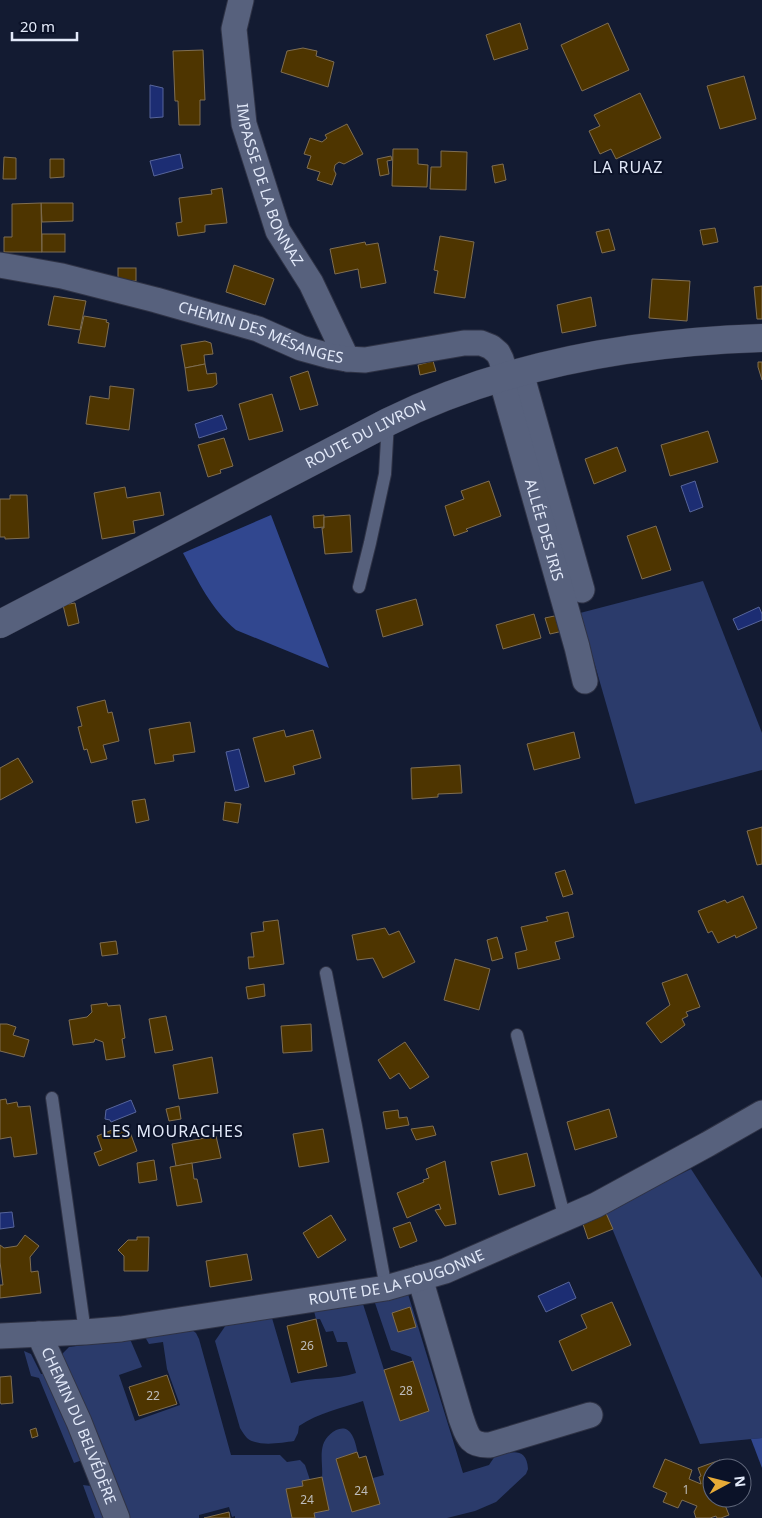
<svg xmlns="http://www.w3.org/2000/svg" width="762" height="1518" viewBox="0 0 762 1518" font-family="'Noto Sans',sans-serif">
  <rect width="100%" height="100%" fill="#131b32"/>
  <!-- green -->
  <g fill="#2b3b6b">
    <path d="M703,581L762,733V770L635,804L580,613Z"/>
    <path d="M691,1169L762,1278V1438L700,1444L605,1211Z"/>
    <path d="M408,1294L463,1473L489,1465L495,1456C510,1452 527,1446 528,1469L526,1474L496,1502L475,1511L447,1518H235V1516L232,1517L229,1507L199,1515V1518H125L62,1359L63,1353L69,1347L130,1339L142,1367L119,1375L135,1421L180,1405L167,1369L163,1342L149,1344L145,1337L192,1330L196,1333L199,1339L231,1455H280L287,1462L300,1460L305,1465L310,1480L322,1477C323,1467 320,1455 323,1445C326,1434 344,1420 352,1435C356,1442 357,1451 359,1458L366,1456L373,1478L384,1475L363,1401C342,1408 318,1413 299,1426L298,1433L294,1441C281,1443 257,1447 247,1438C244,1435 242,1431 240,1428L215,1341L226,1325L272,1318L291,1383C312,1377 335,1380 356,1373L347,1342H337L333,1331L326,1332L320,1319H316L314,1311L363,1304L400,1420L429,1411L411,1357L391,1350L375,1303Z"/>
    <path d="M24,1351L31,1354L41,1374H46L85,1459L74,1463L39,1378L31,1376Z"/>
    <path d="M83,1485L98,1487L109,1518H95Z"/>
  </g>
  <!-- forest -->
  <g fill="#31478f">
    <path d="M271,515L329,668L236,630C211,609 198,581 183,553Z"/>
    <path d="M762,1438V1468L751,1439Z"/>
  </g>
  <!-- water -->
  <g fill="#1c2d73" stroke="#57659b">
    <path d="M150,85L163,88V117L150,118Z"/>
    <path d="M180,154L183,168L154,176L150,161Z"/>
    <path d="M222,415L227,429L199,438L195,424Z"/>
    <path d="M695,481L703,507L690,512L681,486Z"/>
    <path d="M759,607L762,614V620L738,630L733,619Z"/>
    <path d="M239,749L249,787L235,791L226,752Z"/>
    <path d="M131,1100L136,1112L111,1122L110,1120L105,1119L106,1110Z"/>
    <path d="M12,1212L14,1227L0,1229V1213Z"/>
    <path d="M569,1282L576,1298L546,1312L538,1296Z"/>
  </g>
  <!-- building -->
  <g fill="#4e3500" stroke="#7f6e52">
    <path d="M520,23L528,49L494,60L486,35Z"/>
    <path d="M608,23L629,70L582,91L561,45Z"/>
    <path d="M303,48L317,51L316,56L334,62L328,87L281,72L287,51Z"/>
    <path d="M203,50L205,100H200V125H179L178,101H175L173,51Z"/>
    <path d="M744,76L756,119L720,129L707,86Z"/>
    <path d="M640,93L661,138L616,159L611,149L600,154L589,131L600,126L594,115Z"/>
    <path d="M347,124L363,154L344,164L339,162L335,165L334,170L336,174L332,185L317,180L320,172L307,168L311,156L304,154L310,138L322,142L327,138L325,135Z"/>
    <path d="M393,149H418V164L428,165L427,187L392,186Z"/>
    <path d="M441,151L467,152L466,190L430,189L431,167H441Z"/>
    <path d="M391,156L392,160L387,161L389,174L380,176L377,159Z"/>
    <path d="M4,157L16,158V179H3Z"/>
    <path d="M50,159H64V177L50,178Z"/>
    <path d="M503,164L506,180L495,183L492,166Z"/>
    <path d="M222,188L227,223L205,225V232L178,236L176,223L182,222L179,198L212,194L211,190Z"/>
    <path d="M41,203H73V221L42,222Z"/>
    <path d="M41,203L42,252H4V237H12V204Z"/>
    <path d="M715,228L718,242L703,245L700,230Z"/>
    <path d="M609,229L615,250L602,253L596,232Z"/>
    <rect x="42" y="234" width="23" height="18"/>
    <path d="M440,236L474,242L465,298L434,293L438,271L434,270Z"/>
    <path d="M365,242L366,245L378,243L386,283L361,288L358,269L335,274L330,249Z"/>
    <path d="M234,265L274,279L265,305L226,292Z"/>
    <rect x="118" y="268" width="18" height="13"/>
    <path d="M652,279L690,281L687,321L649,318Z"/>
    <path d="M762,286V319H757L754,287Z"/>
    <path d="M54,296L86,301L80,330L48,325Z"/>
    <path d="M591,297L596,326L562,333L557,305Z"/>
    <path d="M84,316L107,320L106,322L109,323L105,347L78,343Z"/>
    <path d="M205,341L211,343L213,354L204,355L205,364L185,368L181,345Z"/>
    <path d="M433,361L436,371L420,375L418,365Z"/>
    <path d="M758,362H762V380L758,367Z"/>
    <path d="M205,364L207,374L216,373L217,384L213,387L188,391L185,368Z"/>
    <path d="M308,371L318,405L300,410L290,377Z"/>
    <path d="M110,386L134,389L129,430L86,424L90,396L109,399Z"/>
    <path d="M272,394L283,431L249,440L239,404Z"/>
    <path d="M708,431L718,462L670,476L661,445Z"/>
    <path d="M224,438L233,466L220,470L221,473L208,477L198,445Z"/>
    <path d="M617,447L626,471L594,484L585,459Z"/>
    <path d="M489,481L501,516L466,529L468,531L454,536L445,506L464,499L461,491Z"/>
    <path d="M125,487L127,498L160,492L164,515L133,521L135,533L102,539L94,493Z"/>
    <path d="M10,495H27L29,538L5,539V537H0V499H10Z"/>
    <path d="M324,515V527L314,528L313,516Z"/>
    <path d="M350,515L352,552L325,554L322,528H324V517Z"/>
    <path d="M656,526L671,570L642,579L627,536Z"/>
    <path d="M416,599L423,625L383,637L376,610Z"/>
    <path d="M75,603L79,623L68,626L63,605Z"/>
    <path d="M534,614L541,638L503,649L496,625Z"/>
    <path d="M559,615L563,631L550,634L545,618Z"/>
    <path d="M105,700L108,713L112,712L119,741L103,745L107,759L91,763L87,749L84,750L78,727L82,726L77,707Z"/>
    <path d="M190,722L195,752L173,755L174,761L155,764L149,729Z"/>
    <path d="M284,730L286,737L313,730L321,758L293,766L295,774L265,782L253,738Z"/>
    <path d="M574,732L580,758L534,770L527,744Z"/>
    <path d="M18,758L33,782L0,800V768Z"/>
    <path d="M460,765L462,793L438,794V797L412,799L411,768Z"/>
    <path d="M145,799L149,820L136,823L132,801Z"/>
    <path d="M225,802L241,804L238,823L223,820Z"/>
    <path d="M762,827V864L757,865L747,831Z"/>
    <path d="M565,870L573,894L563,897L555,873Z"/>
    <path d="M743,896L757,928L736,938L735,935L718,943L712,931L708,933L698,911L725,900L727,903Z"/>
    <path d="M568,912L574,937L555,942L560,959L518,969L515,953L527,950L521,927L548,921L546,917Z"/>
    <path d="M278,920L284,964L249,969L248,957H254L251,933L264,931L263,922Z"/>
    <path d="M385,928L389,935L399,931L415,962L383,978L373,958L357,960L352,935Z"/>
    <path d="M497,937L503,958L492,961L487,940Z"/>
    <path d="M116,941L118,954L102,956L100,943Z"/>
    <path d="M455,959L490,969L479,1010L444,1000Z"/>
    <path d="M687,974L700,1007L686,1012L688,1016L682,1019L685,1025L661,1043L646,1023L670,1005L662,983Z"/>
    <path d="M264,984L265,996L248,999L246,987Z"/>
    <path d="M107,1003L108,1006L120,1005L125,1038L122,1039L125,1057L106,1060L103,1042L95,1039L94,1042L73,1045L69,1020L87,1017L92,1012L91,1005Z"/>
    <path d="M166,1016L173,1050L155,1053L149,1019Z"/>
    <path d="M0,1024H7L16,1027L13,1035L29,1040L24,1057L0,1051Z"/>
    <path d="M311,1024L312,1051L283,1053L281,1026Z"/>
    <path d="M405,1042L429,1077L410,1089L399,1073L390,1079L378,1060Z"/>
    <path d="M212,1057L218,1093L179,1099L173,1065Z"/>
    <path d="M6,1099L7,1104L17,1102L18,1107L30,1106L37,1154L14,1157L11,1137L0,1139V1100Z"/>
    <path d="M179,1106L181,1119L169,1121L166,1109Z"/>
    <path d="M609,1109L617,1137L575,1150L567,1122Z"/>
    <path d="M398,1110L399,1118L407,1117L409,1125L386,1129L383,1112Z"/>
    <path d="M127,1124L137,1151L99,1166L94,1153L102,1150L97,1136Z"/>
    <path d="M433,1126L436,1135L416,1140L411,1129Z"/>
    <path d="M323,1129L329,1162L299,1167L293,1134Z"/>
    <path d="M216,1136L221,1158L176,1166L172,1144Z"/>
    <path d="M527,1153L535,1186L499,1195L491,1162Z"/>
    <path d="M154,1160L157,1180L139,1183L137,1163Z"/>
    <path d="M445,1161L456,1224L445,1226L435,1210L441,1209L439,1204L407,1218L397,1193L424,1182L423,1180L429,1178L426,1169Z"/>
    <path d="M192,1163L194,1179H197L202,1202L177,1206L170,1167Z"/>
    <path d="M605,1211L613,1229L588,1239L582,1221Z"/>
    <path d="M331,1215L346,1240L318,1258L303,1233Z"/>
    <path d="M410,1222L417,1241L400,1248L393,1228Z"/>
    <path d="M25,1235L39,1246L30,1257L31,1272L38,1271L41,1293L0,1298V1285H3L0,1262V1245L4,1248L17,1246Z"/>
    <path d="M137,1237H149L148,1271H124V1256L118,1250L128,1240H137Z"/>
    <path d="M247,1254L252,1280L210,1287L206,1261Z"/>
    <path d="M612,1302L631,1345L572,1371L559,1341L587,1328L581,1315Z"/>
    <path d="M410,1307L416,1327L398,1332L392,1313Z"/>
    <path d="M316,1319L327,1366L298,1373L287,1326Z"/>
    <path d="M413,1361L429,1411L400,1421L384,1370Z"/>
    <path d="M167,1375L177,1404L139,1416L129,1387Z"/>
    <path d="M11,1376L13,1403L1,1404L0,1402V1377Z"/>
    <path d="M36,1428L38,1436L32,1438L30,1430Z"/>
    <path d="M357,1452L359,1458L366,1456L380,1504L352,1512L336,1459Z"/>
    <path d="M665,1459L692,1470L689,1479L701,1484L699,1477L701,1476L698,1468L720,1460L723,1468H712V1498H728L723,1500L729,1515L721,1518H717L716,1516L710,1518H696L694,1512L697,1506L682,1500L678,1508L663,1502L667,1493L653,1487Z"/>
    <path d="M322,1477L329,1510L314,1513L315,1518H292L286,1489L303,1486L302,1481Z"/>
    <path d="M229,1512L230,1518H204Z"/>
  </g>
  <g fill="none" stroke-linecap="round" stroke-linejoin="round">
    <!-- lane casing -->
    <g stroke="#2f3346" stroke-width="14">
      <g id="lane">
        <path d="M359,587L370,543L385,474L388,422"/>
        <path d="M326,973L356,1126L386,1288"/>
        <path d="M517,1035L565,1219"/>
        <path d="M52,1098L85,1332"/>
      </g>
    </g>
    <!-- street casing -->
    <g stroke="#2f3346" stroke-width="27">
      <g id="street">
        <path id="s1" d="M241,0L234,29L244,124L278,231L311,283L347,359"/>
        <path id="s2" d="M0,265L62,276L156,300L258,329L301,348L330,356L347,359L365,360L464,343H481L491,347L498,353L501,359L506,376"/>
        <path d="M521,373L582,590"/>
        <path id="s3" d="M501,378L577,647L585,681"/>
        <path d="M420,1278L461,1418C467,1434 468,1446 490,1445L590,1415"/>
        <path id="s4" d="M39,1334L79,1422L117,1518"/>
        <path id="s5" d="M0,1336L85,1332L121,1329L386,1288L445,1271L596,1205L708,1144L762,1113"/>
      </g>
    </g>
    <!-- secondary casing -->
    <g stroke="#2f3346" stroke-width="29">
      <g id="secondary">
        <path id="s6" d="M0,624L388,422C503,365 634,342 762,338"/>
      </g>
    </g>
    <!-- lane -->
    <use href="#lane" stroke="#57617d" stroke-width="12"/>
    <!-- street -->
    <use href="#street" stroke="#57617d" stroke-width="25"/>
    <!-- secondary -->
    <use href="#secondary" stroke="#57617d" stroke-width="28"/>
  </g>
  <g text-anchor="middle" stroke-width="4" stroke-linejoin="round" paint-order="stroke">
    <!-- number labels -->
    <g font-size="12" fill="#bdbcbb">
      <text x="307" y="1350">26</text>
      <text x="406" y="1395">28</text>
      <text x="153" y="1400">22</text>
      <text x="686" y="1494">1</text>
      <text x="361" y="1495">24</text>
      <text x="307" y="1504">24</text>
    </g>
    <!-- street labels -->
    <g font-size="15" fill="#e2e9f9" stroke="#0b1228">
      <text dy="5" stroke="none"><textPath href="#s1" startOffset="191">IMPASSE DE LA BONNAZ</textPath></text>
      <text dy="5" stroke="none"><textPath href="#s2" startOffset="270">CHEMIN DES MÉSANGES</textPath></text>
      <text dy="5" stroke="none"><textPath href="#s6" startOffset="412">ROUTE DU LIVRON</textPath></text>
      <text dy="5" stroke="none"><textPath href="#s3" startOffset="158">ALLÉE DES IRIS</textPath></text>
      <text dy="5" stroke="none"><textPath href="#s5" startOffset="402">ROUTE DE LA FOUGONNE</textPath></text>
      <text dy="5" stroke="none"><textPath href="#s4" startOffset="100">CHEMIN DU BELVÉDÈRE</textPath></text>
    </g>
    <!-- neighbourhood labels -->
    <g font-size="16" letter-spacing="1" fill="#e2e9f9" stroke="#0b1228">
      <text x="628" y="173">LA RUAZ</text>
      <text x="173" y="1137">LES MOURACHES</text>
    </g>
  </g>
  <!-- north arrow -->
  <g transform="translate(727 1483) rotate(83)"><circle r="24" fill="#0b1228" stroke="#61687c"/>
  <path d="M0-4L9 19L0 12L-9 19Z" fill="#e8ab37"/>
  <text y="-8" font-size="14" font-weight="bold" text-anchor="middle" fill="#e2e9f9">N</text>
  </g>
  <!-- scale -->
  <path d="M12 32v8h65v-8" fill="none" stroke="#e2e9f9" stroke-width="2.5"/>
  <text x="20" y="32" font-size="15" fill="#e2e9f9" stroke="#0b1228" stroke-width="4" paint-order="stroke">20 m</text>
</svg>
